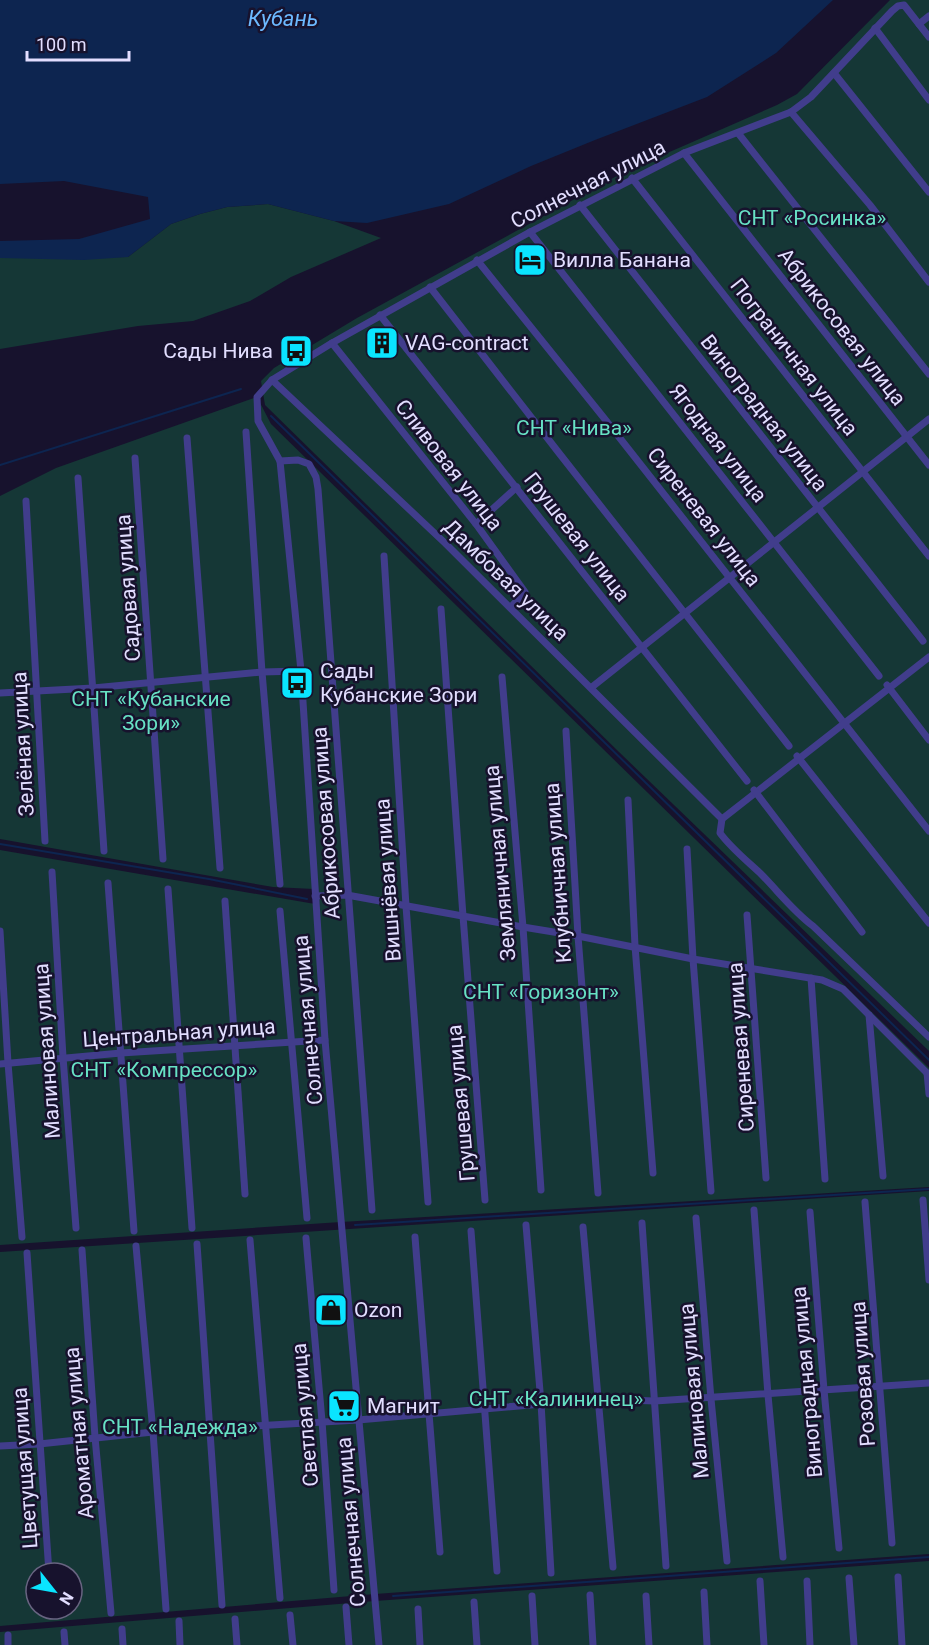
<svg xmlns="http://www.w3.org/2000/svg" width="929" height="1645" viewBox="0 0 929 1645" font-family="Roboto,sans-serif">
  <rect width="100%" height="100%" fill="#17122d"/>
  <!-- green -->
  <g fill="#153736" fill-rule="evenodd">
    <path d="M890,0H929V1051L619,752L265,405L261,381L274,368L357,318L626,171L777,105L797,94Z"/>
    <path d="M268,204L334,221L381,238L291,277L250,301L193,321L138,326L0,349V258L128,257L171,224L200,214L227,207Z"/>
    <path d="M257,397L271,424L929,1068V1187L341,1222L0,1245V850L315,904L314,889L273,887L0,839V496L56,468Z"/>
    <path d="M929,1191V1554L375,1594L0,1626V1252ZM36,1573H72V1609H36Z"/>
    <path d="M929,1561V1645H0V1632L375,1601Z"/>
  </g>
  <!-- water -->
  <path fill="#0d2550" d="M0,0H833L776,53L707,97L595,140L531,166L449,204L367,223L334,221L268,204L227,207L200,214L171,224L128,257L84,260L0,258V241L79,239L150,219L148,197L64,181L0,184Z"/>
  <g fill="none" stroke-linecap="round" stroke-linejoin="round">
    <!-- stream -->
    <g stroke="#0d2550" stroke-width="2">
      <path d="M271,416L929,1060"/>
      <path d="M0,465L241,389"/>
      <path d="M0,844L209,879L307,899"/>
      <path d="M355,1225L929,1189"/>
      <path d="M393,1596L929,1557"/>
    </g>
    <!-- minor -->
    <g stroke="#413d8c" stroke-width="7">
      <path d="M919,24L929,16"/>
      <path d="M875,28L929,100"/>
      <path d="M834,73L929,192"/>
      <path d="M791,112L870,205L929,282"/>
      <path d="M738,133L929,374"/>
      <path d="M684,153L929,465"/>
      <path d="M632,178L929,556"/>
      <path d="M580,205L923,641"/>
      <path d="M530,232L879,676"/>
      <path d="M477,260L604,418L929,831"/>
      <path d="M430,287L559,453L789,746"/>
      <path d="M380,315L747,781"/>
      <path d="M332,343L476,524L525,592L511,607"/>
      <path d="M272,380L445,543L722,819"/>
      <path d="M246,432L262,672L280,884"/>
      <path d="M187,438L220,868"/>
      <path d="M135,458L163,859"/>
      <path d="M280,461L298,460L309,464L316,477L318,489L372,1210"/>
      <path d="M78,478L104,851"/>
      <path d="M26,501L45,841"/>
      <path d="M476,524L517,487"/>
      <path d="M384,556L406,906L428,1202"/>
      <path d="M441,609L463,916L485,1200"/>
      <path d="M929,657L722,819L720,833C731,848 746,860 760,873C778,891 793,911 813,926L929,1037"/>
      <path d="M502,677L523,927L541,1190"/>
      <path d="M887,685L929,740"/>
      <path d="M592,687L929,419"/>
      <path d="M0,693L93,688L262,672L301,671"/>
      <path d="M566,731L578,936L598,1193"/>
      <path d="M797,756L929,923"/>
      <path d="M754,790L862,932"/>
      <path d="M628,800L635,946L653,1173"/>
      <path d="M687,849L693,959L711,1191"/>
      <path d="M52,872L63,1057L76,1228"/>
      <path d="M108,883L134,1231"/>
      <path d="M168,889L192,1228"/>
      <path d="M315,896L347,895L523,927L578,936L693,959L822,980L843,989L929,1075"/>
      <path d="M225,901L245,1194"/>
      <path d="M280,911L307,1218"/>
      <path d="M747,915L766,1178"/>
      <path d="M0,931L8,1063L22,1237"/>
      <path d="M811,978L825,1179"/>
      <path d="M869,1015L883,1176"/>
      <path d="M0,1064L121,1053L325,1040"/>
      <path d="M927,1073L929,1094"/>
      <path d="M923,1200L929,1280"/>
      <path d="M865,1202L892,1543"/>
      <path d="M754,1210L768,1395L783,1557"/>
      <path d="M810,1212L824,1390L839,1548"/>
      <path d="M696,1218L711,1399L727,1561"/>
      <path d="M642,1223L666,1566"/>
      <path d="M526,1225L541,1403L551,1573"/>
      <path d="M583,1227L613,1567"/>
      <path d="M471,1231L497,1571"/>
      <path d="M415,1237L440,1552"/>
      <path d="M306,1238L322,1421L334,1590"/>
      <path d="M250,1240L280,1598"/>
      <path d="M197,1244L222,1605"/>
      <path d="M136,1246L153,1432L166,1609"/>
      <path d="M82,1250L95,1437L111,1613"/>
      <path d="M27,1253L49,1573"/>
      <path d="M0,1446L39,1444L153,1432L358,1420L598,1399L655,1401L929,1383"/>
      <path d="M898,1577L902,1645"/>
      <path d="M849,1578L854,1645"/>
      <path d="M760,1581L764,1645"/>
      <path d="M807,1581L810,1645"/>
      <path d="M704,1592L707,1645"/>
      <path d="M590,1595L593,1645"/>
      <path d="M532,1596L535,1645"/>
      <path d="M646,1596L649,1645"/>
      <path d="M474,1602L477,1645"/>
      <path d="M346,1607L349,1645"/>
      <path d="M51,1609L52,1615"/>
      <path d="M418,1609L420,1645"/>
      <path d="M290,1615L293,1645"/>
      <path d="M235,1619L237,1645"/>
      <path d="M179,1621L180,1645"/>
      <path d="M122,1629L123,1645"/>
      <path d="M64,1632L65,1645"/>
      <path d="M8,1635V1645"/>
      <path d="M379,1645L325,1040L301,671L280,461L258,421L257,397L272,380L332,343L530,232L684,153L791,112L811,97L892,11L898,6L904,5L929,37"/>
    </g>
  </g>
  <!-- icons -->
  <defs>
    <g id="hotel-square" transform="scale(1.725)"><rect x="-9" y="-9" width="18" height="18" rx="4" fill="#0ae4ff" stroke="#17122d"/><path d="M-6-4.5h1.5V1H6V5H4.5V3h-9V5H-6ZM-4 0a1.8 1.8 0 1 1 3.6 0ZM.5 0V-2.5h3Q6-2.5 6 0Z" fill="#111"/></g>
    <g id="building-square" transform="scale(1.725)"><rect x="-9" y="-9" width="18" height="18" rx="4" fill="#0ae4ff" stroke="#17122d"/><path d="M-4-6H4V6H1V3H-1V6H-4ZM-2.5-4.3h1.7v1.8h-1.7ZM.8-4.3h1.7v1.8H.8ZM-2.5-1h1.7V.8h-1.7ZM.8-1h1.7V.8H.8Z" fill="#111"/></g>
    <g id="bus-square" transform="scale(1.725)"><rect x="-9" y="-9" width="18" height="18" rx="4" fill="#0ae4ff" stroke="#17122d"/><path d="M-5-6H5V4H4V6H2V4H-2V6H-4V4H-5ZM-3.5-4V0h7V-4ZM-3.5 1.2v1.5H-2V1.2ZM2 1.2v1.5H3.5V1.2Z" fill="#111"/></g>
    <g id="shop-square" transform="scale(1.725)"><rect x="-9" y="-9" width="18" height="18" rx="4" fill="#0ae4ff" stroke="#17122d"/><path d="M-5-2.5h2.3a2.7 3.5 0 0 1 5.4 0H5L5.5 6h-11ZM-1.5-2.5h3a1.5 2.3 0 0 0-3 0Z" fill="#111"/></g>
    <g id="supermarket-square" transform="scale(1.725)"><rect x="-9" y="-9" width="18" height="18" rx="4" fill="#0ae4ff" stroke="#17122d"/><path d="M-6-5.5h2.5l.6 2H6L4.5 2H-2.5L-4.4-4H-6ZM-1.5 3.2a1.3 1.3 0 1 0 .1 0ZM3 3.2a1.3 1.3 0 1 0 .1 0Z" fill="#111"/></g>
  </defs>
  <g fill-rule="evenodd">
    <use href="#hotel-square" x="530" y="260"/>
    <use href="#building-square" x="382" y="343"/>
    <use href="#bus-square" x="296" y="351"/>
    <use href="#bus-square" x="297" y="683"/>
    <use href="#shop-square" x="331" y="1310"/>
    <use href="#supermarket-square" x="344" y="1406"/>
  </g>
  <g text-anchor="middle" stroke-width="5" stroke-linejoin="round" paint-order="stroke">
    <!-- street labels -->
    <g font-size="21" fill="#e2deff" stroke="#17122d">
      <text transform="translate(588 184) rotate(-27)" y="7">Солнечная улица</text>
      <text transform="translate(842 327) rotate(52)" y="7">Абрикосовая улица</text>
      <text transform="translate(794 357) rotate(52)" y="7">Пограничная улица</text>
      <text transform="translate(764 413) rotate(52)" y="7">Виноградная улица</text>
      <text transform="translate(718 443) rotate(52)" y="7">Ягодная улица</text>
      <text transform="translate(449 465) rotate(52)" y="7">Сливовая улица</text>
      <text transform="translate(704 517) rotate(52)" y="7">Сиреневая улица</text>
      <text transform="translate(577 537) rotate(52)" y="7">Грушевая улица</text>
      <text transform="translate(506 580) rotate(44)" y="7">Дамбовая улица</text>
      <text transform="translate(128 588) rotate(-94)" y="7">Садовая улица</text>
      <text transform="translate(23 744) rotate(-93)" y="7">Зелёная улица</text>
      <text transform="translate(326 823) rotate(-94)" y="7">Абрикосовая улица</text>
      <text transform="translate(500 863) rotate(-95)" y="7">Земляничная улица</text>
      <text transform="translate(558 873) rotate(-94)" y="7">Клубничная улица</text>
      <text transform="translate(388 880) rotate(-94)" y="7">Вишнёвая улица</text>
      <text transform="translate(308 1020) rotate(-95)" y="7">Солнечная улица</text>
      <text transform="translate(179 1033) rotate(-4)" y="7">Центральная улица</text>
      <text transform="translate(741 1047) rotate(-94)" y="7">Сиреневая улица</text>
      <text transform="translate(47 1051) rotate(-94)" y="7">Малиновая улица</text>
      <text transform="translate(461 1103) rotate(-95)" y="7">Грушевая улица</text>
      <text transform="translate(863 1374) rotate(-94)" y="7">Розовая улица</text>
      <text transform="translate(807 1382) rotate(-95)" y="7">Виноградная улица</text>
      <text transform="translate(694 1391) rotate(-95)" y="7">Малиновая улица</text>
      <text transform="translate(305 1415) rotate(-95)" y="7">Светлая улица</text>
      <text transform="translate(79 1433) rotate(-95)" y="7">Ароматная улица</text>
      <text transform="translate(25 1468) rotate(-94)" y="7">Цветущая улица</text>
      <text transform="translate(351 1522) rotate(-95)" y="7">Солнечная улица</text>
    </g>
    <!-- park labels -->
    <g font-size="21" fill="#67e1c4" stroke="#17122d">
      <text x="812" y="225">СНТ «Росинка»</text>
      <text x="574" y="435">СНТ «Нива»</text>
      <text x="151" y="706">СНТ «Кубанские<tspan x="151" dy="24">Зори»</tspan></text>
      <text x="541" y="999">СНТ «Горизонт»</text>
      <text x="164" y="1077">СНТ «Компрессор»</text>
      <text x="556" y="1406">СНТ «Калининец»</text>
      <text x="180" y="1434">СНТ «Надежда»</text>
    </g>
    <!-- poi labels -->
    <g font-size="21" fill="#e2deff" stroke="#17122d" text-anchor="start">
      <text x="553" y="267">Вилла Банана</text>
      <text x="405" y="350">VAG-contract</text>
      <text x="273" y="358" text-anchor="end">Сады Нива</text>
      <text x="320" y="678">Сады<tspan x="320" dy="24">Кубанские Зори</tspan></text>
      <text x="354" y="1317">Ozon</text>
      <text x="367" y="1413">Магнит</text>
    </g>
    <!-- water labels -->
    <g font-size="22" font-style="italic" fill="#6cb9ff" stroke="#17122d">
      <text x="283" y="26">Кубань</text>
    </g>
  </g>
  <!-- north arrow -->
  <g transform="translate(54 1591) rotate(121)"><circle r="28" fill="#17122d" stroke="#686481" stroke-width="1.5"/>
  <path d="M0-4.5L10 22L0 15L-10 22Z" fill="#0ae4ff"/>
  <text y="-9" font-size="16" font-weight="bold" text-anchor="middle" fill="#e2deff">N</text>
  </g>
  <!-- scale -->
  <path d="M27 51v9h102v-9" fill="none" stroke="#e2deff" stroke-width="3"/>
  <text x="36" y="51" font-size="18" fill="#e2deff" stroke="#17122d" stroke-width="4.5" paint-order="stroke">100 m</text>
</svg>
